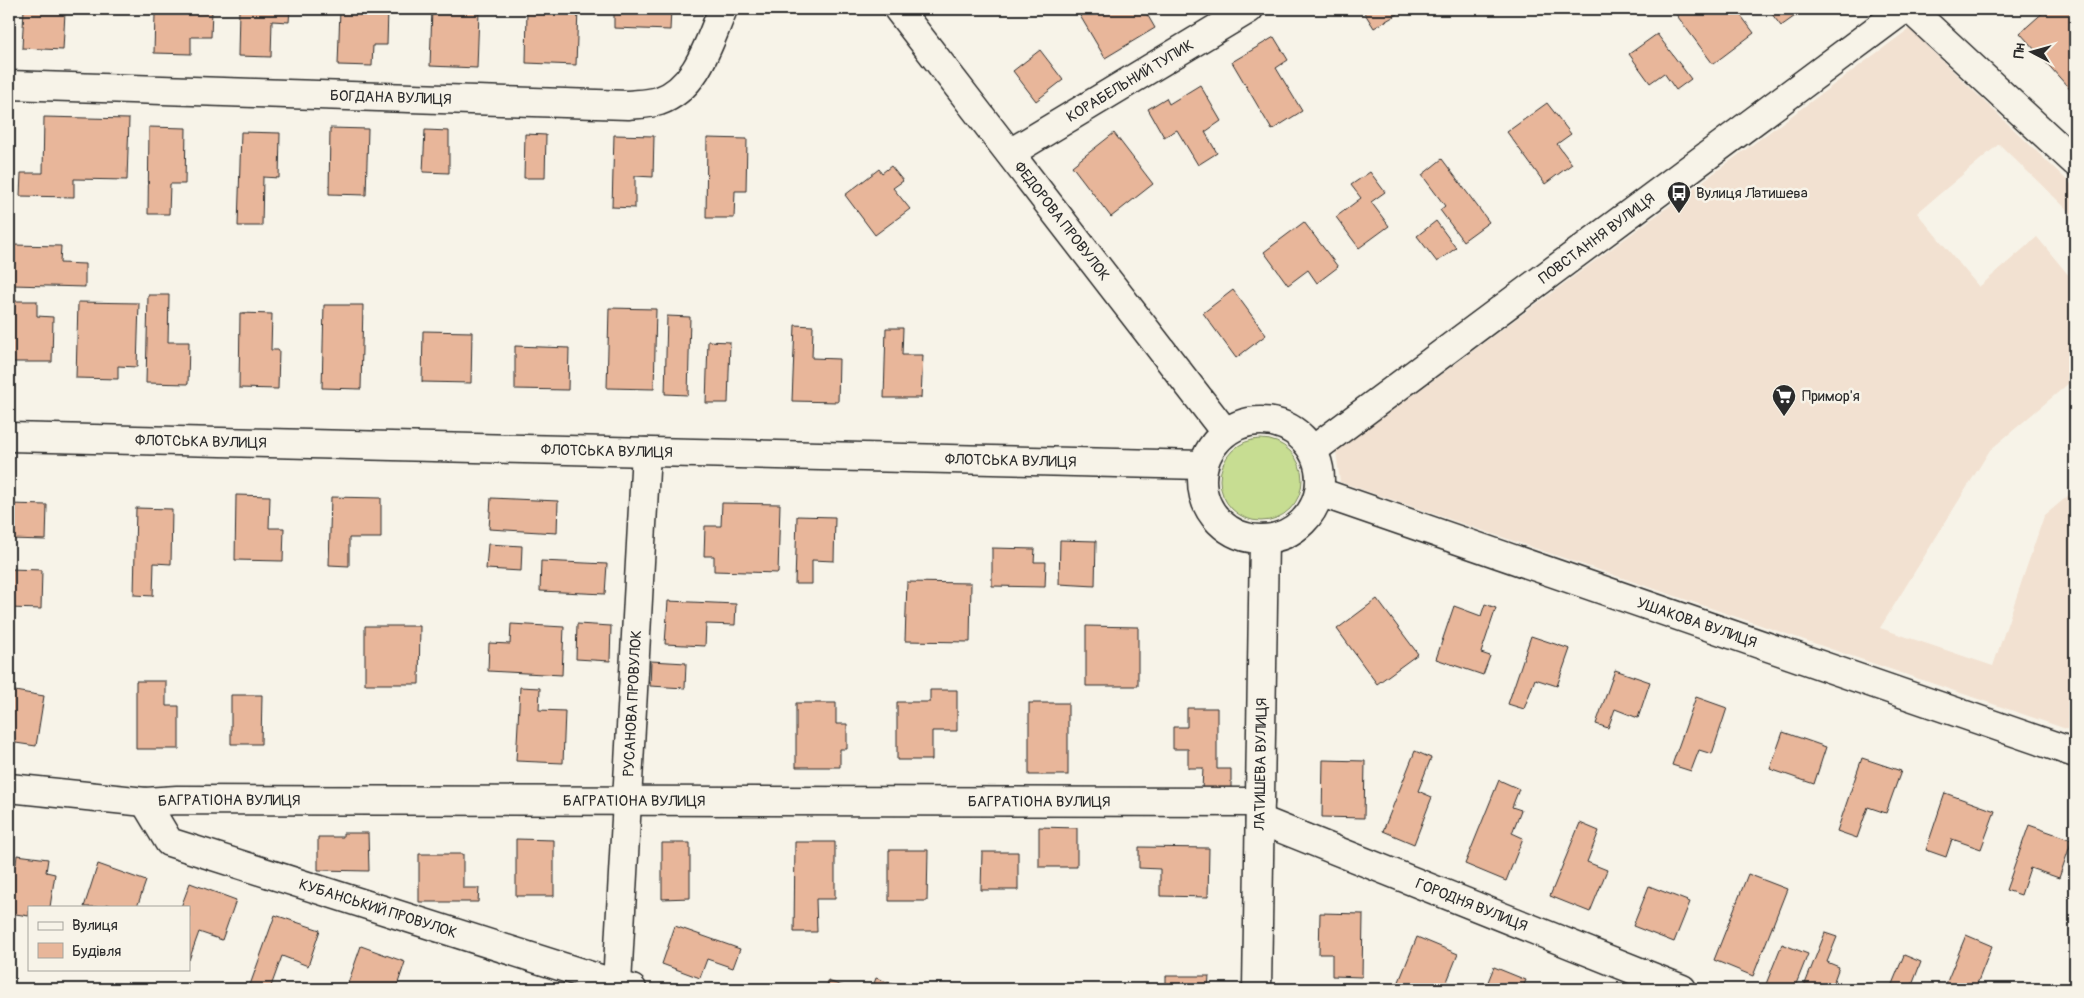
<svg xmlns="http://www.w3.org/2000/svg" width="2084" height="998" viewBox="0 0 2084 998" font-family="Pangolin,sans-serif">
  <rect width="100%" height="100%" fill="#f7f3e8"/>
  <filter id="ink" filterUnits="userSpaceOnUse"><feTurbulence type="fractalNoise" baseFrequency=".02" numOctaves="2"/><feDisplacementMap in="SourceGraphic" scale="10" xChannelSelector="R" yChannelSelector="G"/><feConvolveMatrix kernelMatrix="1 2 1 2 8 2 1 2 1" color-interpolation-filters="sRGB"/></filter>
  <g filter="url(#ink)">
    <!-- built -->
    <path fill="#f2e1d1" d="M1909,29L2075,188V217L1999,144L1917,213L1979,287L2037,237L2075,283V378L1990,450L1880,628L1993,666L2044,516L2075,490V732L1340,482L1336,452Z"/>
    <!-- green -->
    <circle fill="#c7dd92" stroke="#79845e" cx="1261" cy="480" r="41"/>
    <!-- building -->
    <g fill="#e8b69a" stroke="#2b2b2b">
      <path d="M24,9L65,12L63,50L22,48Z"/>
      <path d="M143,9H212L211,37H191V54L154,53L155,14L142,13Z"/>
      <path d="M239,9H290L289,22L272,21L271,57L238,56Z"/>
      <path d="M340,9H388L387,45H373L372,66L338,65Z"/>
      <path d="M432,9H460V11L479,12L477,68L430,66Z"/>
      <path d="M527,9H578L576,65L526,63Z"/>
      <path d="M614,9H671L670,30L614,28Z"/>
      <path d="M1089,9H1144L1155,28L1105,58L1079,14Z"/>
      <path d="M1362,9H1395L1398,14L1374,28Z"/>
      <path d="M1681,9H1736L1754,33L1713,64L1675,13Z"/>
      <path d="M1768,9H1805L1781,26Z"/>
      <path d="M2047,9H2075V95L2020,33Z"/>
      <path d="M1657,34L1691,79L1676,90L1664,73L1650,83L1629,54Z"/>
      <path d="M1274,37L1288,60L1276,68L1302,111L1272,130L1232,62Z"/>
      <path d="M1040,50L1063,80L1036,101L1013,71Z"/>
      <path d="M1200,85L1221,121L1205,132L1217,153L1198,165L1177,130L1164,137L1148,109L1166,98L1169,104Z"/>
      <path d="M1547,103L1571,134L1557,144L1572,164L1545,184L1507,132Z"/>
      <path d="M44,117L129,119L127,180L74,179V197L20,196L21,173H43Z"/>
      <path d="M149,127L186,128L185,184H170L169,214H148Z"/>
      <path d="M330,128L368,129L366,195L329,194Z"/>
      <path d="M425,130L449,131V173L423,172Z"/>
      <path d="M241,132L280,133L279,178L263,177L262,226H238Z"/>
      <path d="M1114,133L1153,184L1111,217L1072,166Z"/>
      <path d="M525,134L546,135L545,178H524Z"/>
      <path d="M614,135L654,136L653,177L635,176V208L612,207Z"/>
      <path d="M707,138L747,139L746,191H735L734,218H706Z"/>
      <path d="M1442,159L1489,222L1463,241L1440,210L1445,206L1422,175Z"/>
      <path d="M891,166L903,181L893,188L910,209L875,235L845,195L879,169L882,173Z"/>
      <path d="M1370,172L1385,192L1371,202L1389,226L1359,248L1336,217L1361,198L1351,185Z"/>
      <path d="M1436,221L1456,248L1437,262L1417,236Z"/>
      <path d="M1304,222L1338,267L1317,283L1308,270L1288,285L1264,252Z"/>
      <path d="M13,245L61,246L60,263L85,264V287L12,285Z"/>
      <path d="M1233,290L1266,335L1236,358L1203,313Z"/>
      <path d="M148,295H169L168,342H189L188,384L146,383Z"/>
      <path d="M12,301H37V316L53,317L52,362H10Z"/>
      <path d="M78,302L139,303L137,367L118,366V379L76,378Z"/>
      <path d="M324,305H363L361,389L322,388Z"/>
      <path d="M609,308L656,309L654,389L607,388Z"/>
      <path d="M240,313L272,314L271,350H279L278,389L239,388Z"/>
      <path d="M667,316L690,317L688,395L665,394Z"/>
      <path d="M795,325L813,326L812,358L839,359L838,402L792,401Z"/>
      <path d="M886,328H903L902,355H923L921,398H884Z"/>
      <path d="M423,331L472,332L471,383L422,382Z"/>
      <path d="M708,341L730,342L728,403H706Z"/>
      <path d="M515,346L569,348L568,390L515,389Z"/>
      <path d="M236,495L270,496L269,528H284L283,561L235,560Z"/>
      <path d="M331,497L381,498V538H349V566L329,565Z"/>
      <path d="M491,498L558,501L557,533L489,529Z"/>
      <path d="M722,503L780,504L778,573L714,571V556H704L705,526H721Z"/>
      <path d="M9,504L47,505L46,540L9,539Z"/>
      <path d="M136,508L172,509L171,564L154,563L153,596L134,595Z"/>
      <path d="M797,516L835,517L834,561L812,560V584H795Z"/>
      <path d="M1060,540L1096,541L1095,586L1059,584Z"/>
      <path d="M488,544L522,546L521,571L486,569Z"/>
      <path d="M992,548L1035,549L1034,562H1046L1045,587L992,586Z"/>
      <path d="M541,561L607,564L605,594L540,591Z"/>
      <path d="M9,569L42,570L41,609L9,608Z"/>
      <path d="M907,582L971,583L970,642L905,641Z"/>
      <path d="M1377,599L1418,654L1377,684L1337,629Z"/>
      <path d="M668,601L736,604L735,625L706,624L705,646L665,644Z"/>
      <path d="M1485,604L1496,608L1481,653L1490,656L1483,675L1436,659L1454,606L1481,616Z"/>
      <path d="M511,624L564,627L562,675L488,671L489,643L510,644Z"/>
      <path d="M577,624L611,626L610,661L576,659Z"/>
      <path d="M365,626H420L419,684H365Z"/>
      <path d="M1086,626L1138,627V686H1086Z"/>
      <path d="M1531,636L1570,649L1557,686L1535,679L1524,709L1508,704Z"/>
      <path d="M651,661L686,663L685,688L650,686Z"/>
      <path d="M1615,670L1650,682L1638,718L1615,709L1608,728L1596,724Z"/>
      <path d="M136,681H166V706H179V749H136Z"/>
      <path d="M520,687L540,688L539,710L565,711L563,763L516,761Z"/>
      <path d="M9,690L44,696L36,746L9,742Z"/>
      <path d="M930,690H957V731H932V760H897V702H930Z"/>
      <path d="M231,695H262L261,744H231Z"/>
      <path d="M1696,697L1727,708L1712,754L1699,750L1691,771L1672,765Z"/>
      <path d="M796,703H836V724H847V749H840V767H796Z"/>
      <rect x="1029" y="703" width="39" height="72"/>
      <path d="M1187,708H1217V769H1231V790H1202L1203,768H1188V749H1173V727H1187Z"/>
      <path d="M1783,732L1826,747L1814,784L1770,769Z"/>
      <path d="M1415,751L1431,758L1418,791L1432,797L1414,844L1383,831Z"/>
      <path d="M1862,758L1901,771L1886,813L1868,807L1857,838L1837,831Z"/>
      <path d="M1323,760L1365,761L1364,818L1322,817Z"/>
      <path d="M1499,780L1519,789L1512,807L1521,810L1512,833L1523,838L1506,881L1465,864Z"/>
      <path d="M1945,793L1995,811L1981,849L1952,839L1946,857L1926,850Z"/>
      <path d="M1580,823L1599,831L1587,862L1607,870L1590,912L1550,896Z"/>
      <path d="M2029,825L2072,840L2059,878L2030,868L2021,895L2006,890Z"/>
      <path d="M1039,827L1077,828V867H1039Z"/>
      <path d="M343,833H368L369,871L318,870V837H343Z"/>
      <path d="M516,839L554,840V896H516Z"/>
      <path d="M795,842H835V899H816L817,932H794Z"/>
      <path d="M662,843H690V898L662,899Z"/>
      <path d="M1139,847L1209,848L1208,897L1160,896V869L1139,868Z"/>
      <path d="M889,850H928L927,901H889Z"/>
      <path d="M982,852H1018V890H981Z"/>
      <path d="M419,854H463V888H479L478,902H419Z"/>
      <path d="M17,855L48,859L46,872L55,874L50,907H29V916L9,913V863L16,864Z"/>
      <path d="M98,864L146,881L137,907H114L107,904V907H84Z"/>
      <path d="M1748,874L1787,889L1753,976L1714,960Z"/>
      <path d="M190,883L236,900L222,940L199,932L189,960V907H181Z"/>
      <path d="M1649,886L1690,902L1674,942L1633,926Z"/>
      <path d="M1320,913L1363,914L1362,977L1332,976V954H1319Z"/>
      <path d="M275,915L320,930L308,966L282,956L270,989H261L250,985Z"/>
      <path d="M675,926L740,949L733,968L707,959L700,978L662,964Z"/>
      <path d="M1825,933L1837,937L1827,962L1839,967L1831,989H1803Z"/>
      <path d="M1966,935L1992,946L1975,989H1944Z"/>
      <path d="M1417,937L1458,954L1444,989H1396Z"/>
      <path d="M1782,944L1808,954L1794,989H1764Z"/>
      <path d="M361,946L405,962L396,989H346Z"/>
      <path d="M1904,955L1921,962L1911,988L1914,989H1890Z"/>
      <path d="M1494,967L1526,980L1522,989H1485Z"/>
      <path d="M1166,976H1209L1208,989H1166Z"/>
      <path d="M876,978L901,987L900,989H872Z"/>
      <path d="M828,981L851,989H826Z"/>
      <path d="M468,984L484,989H466Z"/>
    </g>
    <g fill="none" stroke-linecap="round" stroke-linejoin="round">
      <!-- street casing -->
      <g stroke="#2b2b2b" stroke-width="31">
        <g id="street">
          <path id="s1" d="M898,9L1225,432"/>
          <path d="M1910,9L2075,162"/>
          <path id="s2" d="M9,85L628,105C637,104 649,104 659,101C697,88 709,42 723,9"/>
          <path id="s3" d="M1010,153L1249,9"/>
          <path id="s4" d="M9,788L145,802L177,800L1260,802"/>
          <path id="s5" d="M145,802L169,842L632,989"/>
          <path id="s6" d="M1260,820L1682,989"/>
          <path id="s7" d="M617,984L646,452"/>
        </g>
      </g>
      <!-- secondary casing -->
      <g stroke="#2b2b2b" stroke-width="31">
        <g id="secondary">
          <circle cx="1261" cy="480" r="59"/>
          <path id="s8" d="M9,437L1203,465"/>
          <path id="s9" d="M1313,450L1904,9"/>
          <path id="s10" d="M1319,492L2075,753"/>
          <path id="s11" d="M1257,989L1264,539"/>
        </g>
      </g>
      <!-- street -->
      <use href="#street" stroke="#f7f3e8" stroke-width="28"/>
      <!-- secondary -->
      <use href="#secondary" stroke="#f7f3e8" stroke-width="28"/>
    </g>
  </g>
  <!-- icons -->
  <defs>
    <g id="bus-pin" transform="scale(1.25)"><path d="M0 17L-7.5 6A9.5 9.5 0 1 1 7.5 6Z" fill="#2b2b2b" stroke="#f7f3e8"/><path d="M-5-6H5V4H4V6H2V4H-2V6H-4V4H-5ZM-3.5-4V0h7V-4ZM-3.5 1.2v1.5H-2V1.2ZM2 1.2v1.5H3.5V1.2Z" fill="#fff"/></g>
    <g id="supermarket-pin" transform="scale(1.25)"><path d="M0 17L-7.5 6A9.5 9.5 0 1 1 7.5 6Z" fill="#2b2b2b" stroke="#f7f3e8"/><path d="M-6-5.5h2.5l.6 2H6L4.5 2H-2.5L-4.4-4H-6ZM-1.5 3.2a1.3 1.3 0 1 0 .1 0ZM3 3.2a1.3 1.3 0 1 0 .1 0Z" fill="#fff"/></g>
  </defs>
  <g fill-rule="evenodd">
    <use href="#bus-pin" x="1679" y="193"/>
    <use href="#supermarket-pin" x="1784" y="396"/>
  </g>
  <g text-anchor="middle" stroke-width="5" stroke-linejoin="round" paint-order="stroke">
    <!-- street labels -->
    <g font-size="15" fill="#2b2b2b" stroke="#f7f3e8">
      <text dy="5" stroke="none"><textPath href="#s3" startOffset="140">КОРАБЕЛЬНИЙ ТУПИК</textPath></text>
      <text dy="5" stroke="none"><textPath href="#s2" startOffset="382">БОГДАНА ВУЛИЦЯ</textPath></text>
      <text dy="5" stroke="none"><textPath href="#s1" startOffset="268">ФЕДОРОВА ПРОВУЛОК</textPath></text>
      <text dy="5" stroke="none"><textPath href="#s9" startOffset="354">ПОВСТАННЯ ВУЛИЦЯ</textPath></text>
      <text dy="5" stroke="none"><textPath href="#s8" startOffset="192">ФЛОТСЬКА ВУЛИЦЯ</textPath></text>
      <text dy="5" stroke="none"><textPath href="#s8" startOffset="598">ФЛОТСЬКА ВУЛИЦЯ</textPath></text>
      <text dy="5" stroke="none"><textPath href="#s8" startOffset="1002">ФЛОТСЬКА ВУЛИЦЯ</textPath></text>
      <text dy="5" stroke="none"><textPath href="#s10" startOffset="400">УШАКОВА ВУЛИЦЯ</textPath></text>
      <text dy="5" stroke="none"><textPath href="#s7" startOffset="281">РУСАНОВА ПРОВУЛОК</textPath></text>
      <text dy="5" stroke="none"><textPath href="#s11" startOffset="225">ЛАТИШЕВА ВУЛИЦЯ</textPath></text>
      <text dy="5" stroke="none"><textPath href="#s4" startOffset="221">БАГРАТІОНА ВУЛИЦЯ</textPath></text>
      <text dy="5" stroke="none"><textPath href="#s4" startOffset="626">БАГРАТІОНА ВУЛИЦЯ</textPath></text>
      <text dy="5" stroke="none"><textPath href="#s4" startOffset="1031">БАГРАТІОНА ВУЛИЦЯ</textPath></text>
      <text dy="5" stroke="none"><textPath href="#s6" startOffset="228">ГОРОДНЯ ВУЛИЦЯ</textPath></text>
      <text dy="5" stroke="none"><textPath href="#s5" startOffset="266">КУБАНСЬКИЙ ПРОВУЛОК</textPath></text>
    </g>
    <!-- poi labels -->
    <g font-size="15" fill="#2b2b2b" stroke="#f7f3e8" text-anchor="start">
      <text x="1696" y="198">Вулиця Латишева</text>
      <text x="1802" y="401">Примор'я</text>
    </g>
  </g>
  <!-- margin -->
  <rect width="2084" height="998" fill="none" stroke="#f7f3e8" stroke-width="30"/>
  <rect x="15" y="15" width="2054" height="968" fill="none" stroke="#2b2b2b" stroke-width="2" filter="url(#ink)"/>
  <!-- legend -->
  <rect x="28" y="906" width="162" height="65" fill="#f7f3e8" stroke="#a5a39c"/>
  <rect x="38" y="922" width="25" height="8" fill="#f7f3e8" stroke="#a5a39c"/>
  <text x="72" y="930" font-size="15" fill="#2b2b2b">Вулиця</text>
  <rect x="38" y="943" width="25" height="15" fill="#e8b69a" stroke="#a5a39c"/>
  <text x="72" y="956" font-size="15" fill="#2b2b2b">Будівля</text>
  <!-- north arrow -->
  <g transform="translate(2032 52) rotate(276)" stroke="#f7f3e8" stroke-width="4" paint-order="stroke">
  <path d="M0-4L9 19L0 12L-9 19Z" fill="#2b2b2b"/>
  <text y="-8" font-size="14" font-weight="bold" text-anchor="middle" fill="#2b2b2b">Пн</text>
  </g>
</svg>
